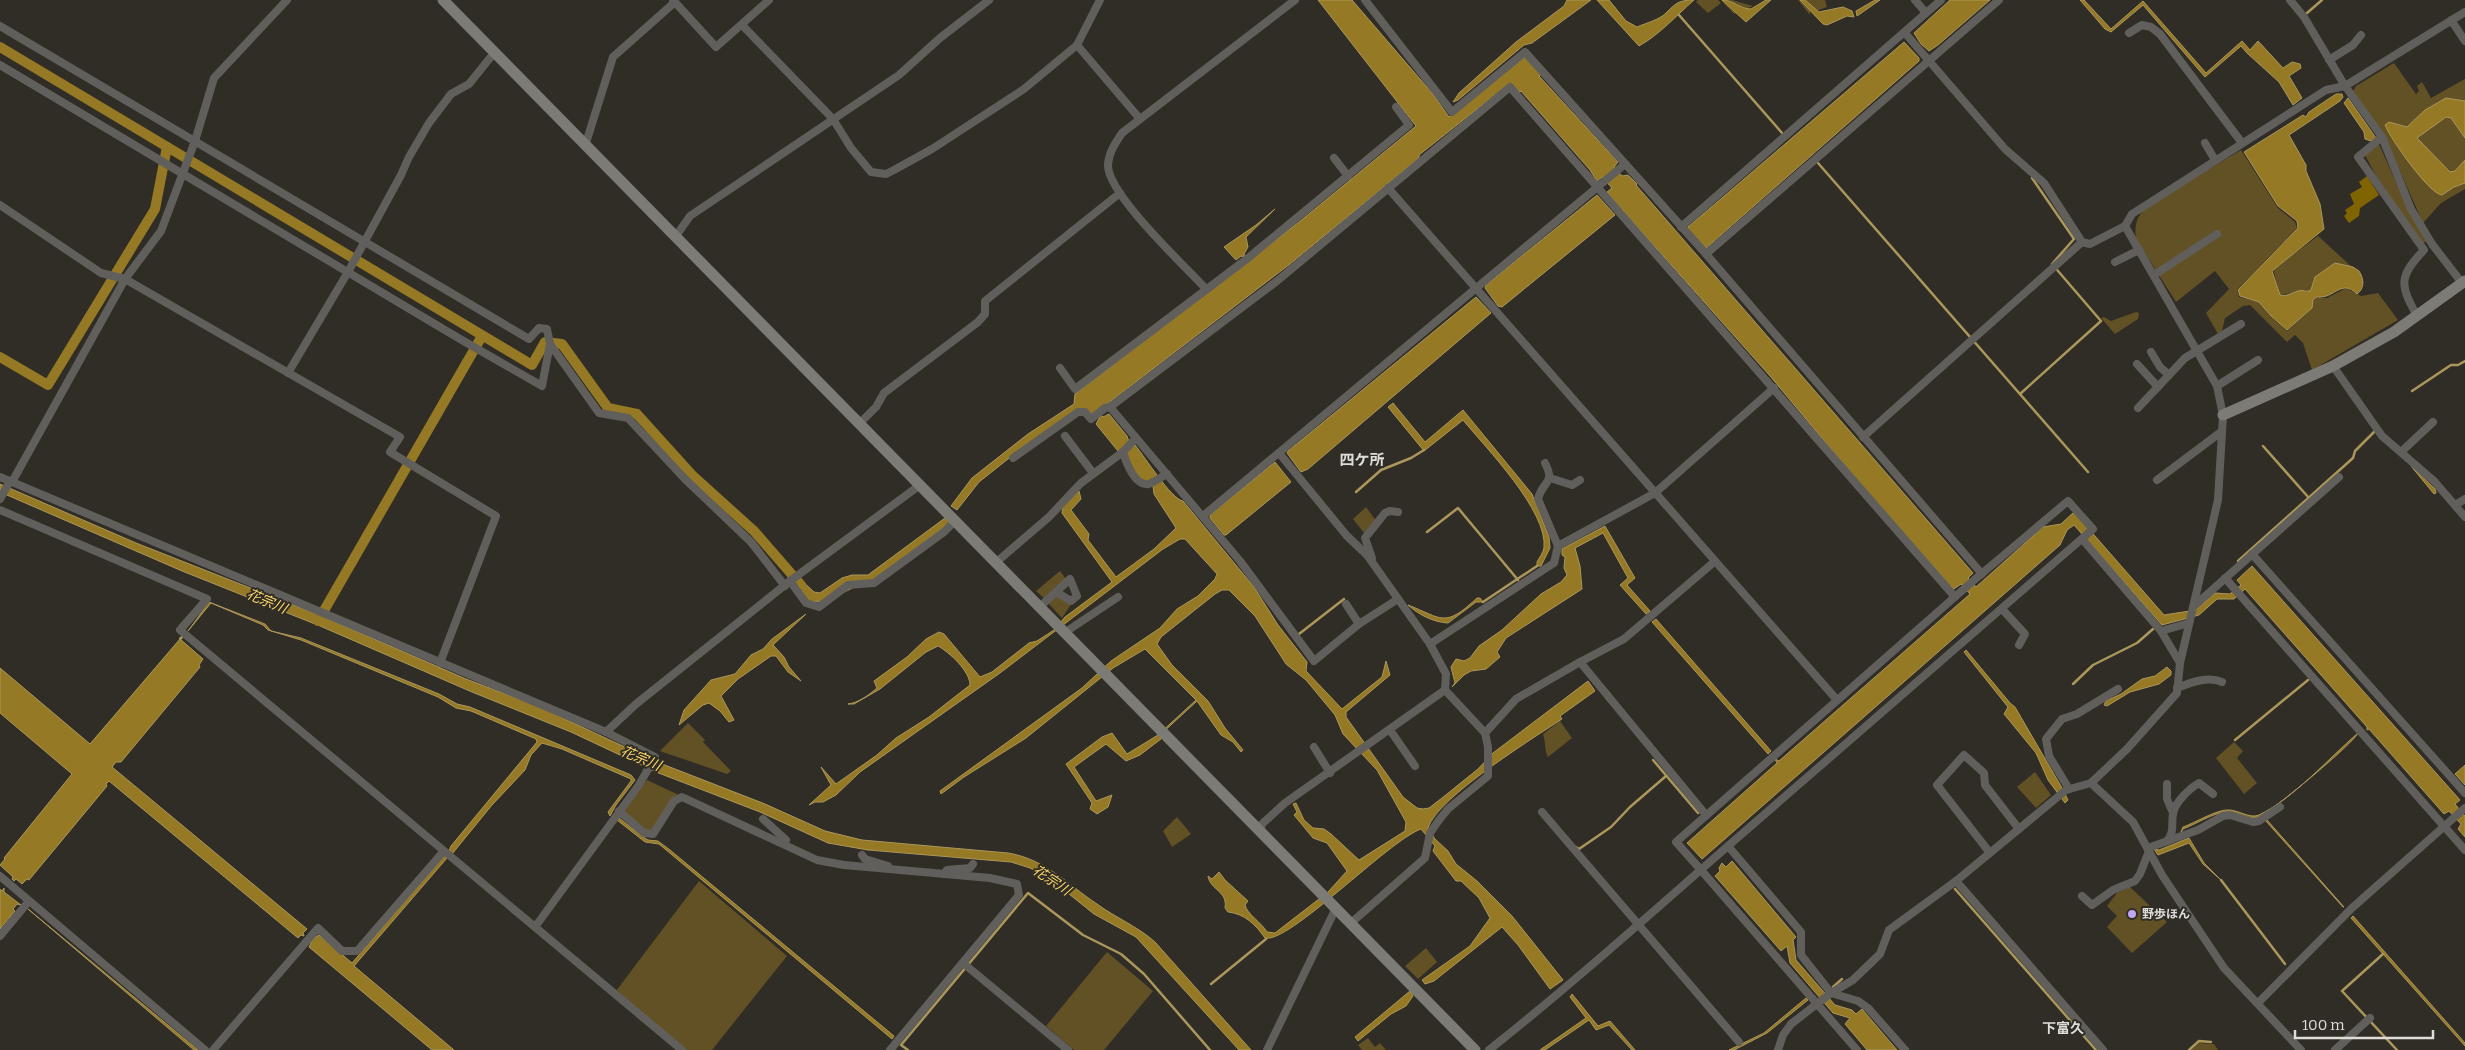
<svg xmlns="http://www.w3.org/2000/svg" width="2465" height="1050" viewBox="0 0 2465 1050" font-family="Bitter,'Noto Sans JP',serif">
  <rect width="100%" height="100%" fill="#302d26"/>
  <!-- green -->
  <g fill="#615124">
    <path d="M1698,0H1718L1721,3L1708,13L1696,2Z"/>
    <path d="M1721,0H1732L1753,6L1734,14Z"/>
    <path d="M1798,0H1825L1827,7L1816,11L1810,9V15Z"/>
    <path d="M2394,63L2416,94L2419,91L2417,86L2422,82L2431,98L2465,79V189L2441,203L2423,223L2388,144L2353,91L2356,86Z"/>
    <path d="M2378,142L2408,209L2426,241L2423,244L2381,185L2365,155Z"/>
    <path d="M2241,150L2278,208L2295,222L2297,228L2237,290L2239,297L2259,302L2271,317L2287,331L2312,308L2313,301L2317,298H2327L2346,288L2361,296L2378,293L2398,320L2312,370L2303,343L2295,335L2287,342L2250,305L2243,306L2225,318L2222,331L2218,334L2206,313L2229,289L2215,271L2176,302L2136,239C2134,225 2137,217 2146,207Z"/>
    <path d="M2318,236L2352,267L2335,263L2315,277L2311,290L2280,295L2273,269Z"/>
    <path d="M2136,312L2139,313L2138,319L2115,334L2101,318L2104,317L2111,321Z"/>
    <path d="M1366,507L1376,521L1365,534L1353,519Z"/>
    <path d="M1060,571L1066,579L1045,599L1036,591Z"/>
    <path d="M1056,596L1072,603L1062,618L1048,603Z"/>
    <path d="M1560,721L1572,738L1548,757C1544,749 1546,742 1543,734Z"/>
    <path d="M688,723L705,740L703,742L731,771L727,774L660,751Z"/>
    <path d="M2234,742L2243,751L2237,758L2257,783L2244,794L2216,758Z"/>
    <path d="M2035,772L2051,795L2036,808L2017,787Z"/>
    <path d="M647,780L681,796L652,831L645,830L624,811Z"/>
    <path d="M1177,817L1191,834L1172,847L1163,831Z"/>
    <path d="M699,881L787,956L712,1050H686L616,991Z"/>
    <path d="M2130,887L2167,922L2132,953L2107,927L2117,916L2107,906L2117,893Z"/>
    <path d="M1426,948L1437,962L1418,979L1405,966Z"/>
    <path d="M1107,952L1153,991L1104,1050H1074L1046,1026Z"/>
    <path d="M1368,1038L1375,1047L1380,1043L1386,1050H1362L1358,1045Z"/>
    <path d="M2199,1043L2214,1044L2218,1050H2191Z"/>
  </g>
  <!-- forest -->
  <path fill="#806401" d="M2367,176L2379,195L2360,208L2359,216L2349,223L2344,216L2347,213L2345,210L2354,204L2350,194L2362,187L2359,182Z"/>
  <!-- water -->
  <g fill="#957925" stroke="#ab975b">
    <path d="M1318,0H1352L1432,93L1449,117L1522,57L1527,58L1542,74L1539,76L1618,162L1614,167L1622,176L1628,175L1637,184L1636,185L1973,573L1968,578L1976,587L2043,527L2061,524L2074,512L2164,615L2196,610L2215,593L2230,594L2241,585L2237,580L2252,566L2460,800L2455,804L2465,816V837L2458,829L2461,824L2449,811L2444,814L2369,729L2367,730V727L2245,589L2234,599H2217L2199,615L2162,625L2074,525L2067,530L2060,545L1702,859L1687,843L1777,763L1775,759L1779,761L1970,594L1961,584L1954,589L1950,586L1856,479L1770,376L1616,203L1607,192L1612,188L1602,177L1597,181L1590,170L1521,91L1520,92L1510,83L1419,155V158L1290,264L1103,407L1092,414L1086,409L1018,451L979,482L957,510L951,506L972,478L1028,434L1074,404L1075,394L1299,222L1416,126Z"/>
    <path d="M1567,0H1591L1532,43L1524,45L1458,100L1453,102L1459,93L1516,42L1564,6Z"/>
    <path d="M1597,0H1609L1626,21L1637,27C1646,23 1659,20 1666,13C1676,3 1679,0 1694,0C1677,15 1659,35 1639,46Z"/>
    <path d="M1722,0C1733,0 1740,9 1751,9L1766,0H1771L1746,22Z"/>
    <path d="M1800,0H1805L1819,12L1843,7L1852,11L1854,17L1847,16L1827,25L1823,24Z"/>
    <path d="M1875,0H1880L1857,16L1856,11Z"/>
    <path d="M1950,0H1990L1938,45L1929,51L1921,44L1914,33Z"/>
    <path d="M2080,0H2084L2111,29L2143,1L2206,73L2242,41L2250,50L2258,41L2283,68L2292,62L2300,64L2301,68L2289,76L2302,98L2293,105L2279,82L2247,53L2241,46L2205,77L2143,5L2111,32L2105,29Z"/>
    <path d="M1904,42L1919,58V61L1705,249L1688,230V227Z"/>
    <path d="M2336,94H2342L2343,97L2340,101L2289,135L2306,165V171L2320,204L2324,229L2272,271L2280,295C2287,297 2291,293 2298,291C2304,289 2305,293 2311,290L2315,277L2335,263L2353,267L2359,271C2364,279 2365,288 2357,294C2341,278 2335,299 2317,297L2313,300L2312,308L2287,330L2271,316L2259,302L2240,296L2238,290L2298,228L2297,221L2278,206L2244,152L2303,115L2306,117L2309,112Z"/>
    <path d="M2348,98L2376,138L2371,141L2365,139L2364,132L2344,103Z"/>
    <path d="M2446,98L2465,101V138L2451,118L2446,117L2417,138L2450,172L2455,171L2465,160V183L2454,187L2442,195C2429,194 2390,138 2385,125L2389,122L2407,127L2425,110Z"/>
    <path d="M1597,195L1615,215L1502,307L1498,306L1485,288L1486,285Z"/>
    <path d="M1275,209L1246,237L1248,247L1244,254L1245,257L1241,256L1236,260L1224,247L1256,225Z"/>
    <path d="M1476,297L1491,313L1308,469L1301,472L1287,453L1288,451Z"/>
    <path d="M1393,403L1425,442L1463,410L1532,494L1549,537L1550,548L1541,566H1537V562C1539,558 1543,553 1544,548C1548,511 1486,448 1463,420L1424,451L1388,407Z"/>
    <path d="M1109,414L1127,436L1131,448L1135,445C1145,457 1171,499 1183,501L1254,587L1278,625L1307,662L1306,671L1342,709L1382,677L1386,661L1390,675L1346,712V717L1403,797L1417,808L1423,809L1429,808L1442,798L1478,769L1493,753L1588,681L1595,691L1560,716L1562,719C1532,739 1438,797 1428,828L1435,839L1448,851L1456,864L1477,881L1512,916L1563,980L1550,989L1518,945L1502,927L1434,981L1425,984L1422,980L1470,946L1490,918L1479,898L1461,881H1456L1433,851L1435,846L1421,829C1388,841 1289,944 1265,938C1255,924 1245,914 1228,912L1225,908C1228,891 1210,890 1208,876L1212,879L1219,872L1225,880L1248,901L1245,905C1247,914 1261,922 1267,932L1275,933L1328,892L1347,871L1327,843L1313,838L1294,815L1297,812L1293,804L1296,803L1304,820L1313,828L1324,829L1331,834L1359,860L1405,831L1406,822L1377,770L1343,734L1335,715L1306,680L1286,664L1255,616L1229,590H1222L1215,594L1161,637L1157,644L1172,665L1208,701L1225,728L1243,750L1241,752L1233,742L1221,735L1197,701L1160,735L1161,739L1140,755L1126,761L1106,744L1074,767L1096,801L1112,795L1108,807L1097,814L1090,809L1092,803L1066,764L1102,737L1112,733L1127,754L1158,735L1196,700L1145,649L1113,668L1026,738L964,777L941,794L940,791L1082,688L1111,661L1160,628L1177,609L1198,596L1215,579L1217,574L1185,539H1180L1163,549L1000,673L860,772L836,795L823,802H815L809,805L831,785L821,767L836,784L877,755L896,738L929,717L970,685C970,671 949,652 938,646L926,652L880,689L854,704H848C858,703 869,695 877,688L874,681L907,657L926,639L939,632L944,634L980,677L992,672L1029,643L1037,641L1054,630L1065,617L1112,582L1062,513L1063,507L1079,491L1081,499L1071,510L1089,534L1088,540L1116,577L1154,549L1176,528L1154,494L1153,486L1143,482L1096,424L1101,415L1103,417Z"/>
    <path d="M1275,462L1291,482L1226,535H1224L1210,518V515Z"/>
    <path d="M2411,466L2435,489L2436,493L2434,494Z"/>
    <path d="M0,484L136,543L319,615L466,679L537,706L657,762L765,804L825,831L862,840L1008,853C1045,859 1067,884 1097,904C1116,918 1137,926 1155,942L1251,1050H1239L1136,937L1094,914L1054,882L1030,868L1011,862L868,850L828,843L760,812L656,772L571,732L472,692L320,626L182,571L0,492Z"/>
    <path d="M945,518L950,522L947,525L872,581C850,585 829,606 808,601L795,581L799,578L814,592L820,593L842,578L852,575H868Z"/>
    <path d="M1605,526L1635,578L1627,585L1650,611L1646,614L1620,585L1628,578L1603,533L1575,548L1580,566L1582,589L1506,638L1497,652L1500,657L1486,669L1471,671L1464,675L1452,687L1455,683L1451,667L1456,659L1464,661L1470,658L1479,646L1502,630L1541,594L1561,582L1567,575L1564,568L1565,557L1562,555V549Z"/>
    <path d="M1477,598H1480L1483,602H1476L1448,623C1433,622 1419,615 1408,605C1442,618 1444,629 1477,598Z"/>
    <path d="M209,602L265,624L271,631L301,638L439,694L457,704L470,707L631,775L635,780L616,805L610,816L608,812L631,781V779L562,749L542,743L531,755L525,770L492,805L452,854L449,851L451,846L537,742L536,739L471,711L456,708L438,697L301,640L268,630L263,625L211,603L188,631Z"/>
    <path d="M806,614L773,645L784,657L789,667L801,681L788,672L776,656H771L738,679L721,696L734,720L729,722L720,711L709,703L703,705L679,725L684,710L711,680L735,674L751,655L763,649L772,639Z"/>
    <path d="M1656,619L1771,751L1768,754L1652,622Z"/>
    <path d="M180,639L203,659L199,665L200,667L121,762H116L112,767L307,929L303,933L304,936L301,935L298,938L109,781L106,784L107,786L29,880L27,879L22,884L16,879L14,881L12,879L13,877L0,865L5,859L4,858L72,774L0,713V668L90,744Z"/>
    <path d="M1966,650L2010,703L2015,707L2062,788L2068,800L2065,803L2048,780L2036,753L2004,714L2008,707L1964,652Z"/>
    <path d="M2167,667L2171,671V675L2159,684L2130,692L2107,706L2104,705L2106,701L2121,694L2142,679L2155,676Z"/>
    <path d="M2358,733C2353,744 2272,811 2259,817C2247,821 2236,810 2225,812C2211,814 2196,824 2183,829L2181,832L2183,827C2195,823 2217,809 2229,810C2239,810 2249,819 2259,815C2294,798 2328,759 2358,733Z"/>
    <path d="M2465,765V785L2455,774Z"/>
    <path d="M619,818L643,837L648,840L658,841L670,850L894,1036L892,1039L659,844L645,842L617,820Z"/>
    <path d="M2265,820H2267L2344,907H2343Z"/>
    <path d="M2189,838L2204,863L2221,880L2203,864L2189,843L2158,855L2154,849L2159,850Z"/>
    <path d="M445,855L447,858L354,966L454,1050H432L309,947L313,939L319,935L352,963Z"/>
    <path d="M1732,861L1796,937L1793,940L1796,960L1835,1005L1852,1010L1856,1014L1862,1009L1897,1050H1867L1845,1024L1850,1018L1833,1013L1790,963L1787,946L1781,951L1715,876L1720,871L1719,868L1722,863L1726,867Z"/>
    <path d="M4,888V892L21,905L17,904L13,909L15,911L0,929V889L2,891Z"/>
    <path d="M28,909L198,1050H194Z"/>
    <path d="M2353,916L2465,1043V1046L2351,918Z"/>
    <path d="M1410,991L1413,996L1406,1006L1391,1014L1358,1041L1355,1037Z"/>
    <path d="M1572,994L1598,1026L1610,1021L1635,1050H1632L1609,1025L1596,1030L1589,1020L1545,1050H1540L1586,1018L1570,997Z"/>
    <path d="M1806,998L1808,1000L1767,1033L1734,1050H1729L1764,1033Z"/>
  </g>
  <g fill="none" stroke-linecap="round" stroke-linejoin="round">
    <!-- stream -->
    <g stroke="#ab975b" stroke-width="2.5">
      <path d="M2307,13L2322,0"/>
      <path d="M1679,15L1782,133"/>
      <path d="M1818,163L2088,472"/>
      <path d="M2412,391L2451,365H2458L2465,361"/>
      <path d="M2020,394L2101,321L2052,264L2074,239L2032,178"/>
      <path d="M2263,446L2309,498"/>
      <path d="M1356,492L1381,470L1411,458L1424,450"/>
      <path d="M1427,532L1458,508L1518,580"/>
      <path d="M2238,561L2353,458L2355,451L2376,430"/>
      <path d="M1483,602L1537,566"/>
      <path d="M1299,634L1344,599"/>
      <path d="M180,639L185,634"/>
      <path d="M2073,684L2093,665L2137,643L2153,629"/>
      <path d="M2235,740L2308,680"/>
      <path d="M1653,760L1698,813"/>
      <path d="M1576,847L1579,849L1611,827L1630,807L1666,776"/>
      <path d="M2221,880L2285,964"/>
      <path d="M1955,889L2096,1050"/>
      <path d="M2383,954L2342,991L2397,1050"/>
      <path d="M1211,984L1266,939"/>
      <path d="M1833,987L1842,979"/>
      <path d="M908,1050L901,1045L1028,893L1083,935L1121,954L1144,974L1210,1050"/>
      <path d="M2189,1050L2199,1041L2211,1042"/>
    </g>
    <!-- canal -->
    <g stroke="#957925" stroke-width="10">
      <path d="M0,47L532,365L545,342L562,344L608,408L637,414L693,476L754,531L801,585"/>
      <path d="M0,357L48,385L155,209L167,147"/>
      <path d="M318,621L482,336"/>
    </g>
    <!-- street -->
    <g stroke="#605f5b" stroke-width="8">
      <path d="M673,0L716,47L769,0"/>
      <path d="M1365,0L1452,112L1525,52L1706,254L1982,574"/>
      <path d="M1915,0L1926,13"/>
      <path d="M2290,0L2304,17L2345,86L2382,137L2411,209L2432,244L2462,283"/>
      <path d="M2451,20L2465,41"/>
      <path d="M742,25L833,119L851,148L871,172L886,174L894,170L932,149L1024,89L1077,45L1100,0"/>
      <path d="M0,26L529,339L539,328L547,329L550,344L599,413L628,418L685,479L751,542L785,586"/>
      <path d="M1905,33L2005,149L2044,183L2082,242L2090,244L2125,226L2132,214L2326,90L2345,86L2465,12"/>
      <path d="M2129,33L2142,25L2151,27L2160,34L2242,143"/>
      <path d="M1077,45L1140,119"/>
      <path d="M2329,60L2353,45L2361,35"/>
      <path d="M0,65L460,339L542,386L550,344"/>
      <path d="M2382,137L2358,157L2424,250C2398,277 2400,285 2417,316"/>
      <path d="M2205,143L2215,160"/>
      <path d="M585,146L613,57L675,2"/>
      <path d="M1334,158L1348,176"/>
      <path d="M1388,188L1837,700"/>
      <path d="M0,205L101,273L125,279L400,437L390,452L496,516L440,663"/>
      <path d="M1681,227L1941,0"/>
      <path d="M676,236L690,216L899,75L940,38L989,0"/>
      <path d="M1706,254L1999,0"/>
      <path d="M2115,262L2139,250"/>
      <path d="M2154,275L2217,234"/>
      <path d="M1206,289C1185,266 1106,193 1108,164C1109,152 1116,142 1122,133L1295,0"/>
      <path d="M2151,352L2160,367L2169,375"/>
      <path d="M2137,364L2158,387"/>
      <path d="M2333,366L2382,436L2434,481L2465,517"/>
      <path d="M1060,368L1075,389L1248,258L1409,125L1396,107"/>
      <path d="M288,373L348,272L401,175L409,157L429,123L451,94L469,84L494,53"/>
      <path d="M2217,386L2258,360"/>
      <path d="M1110,407L1240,561L1314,661L1359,624L1398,599"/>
      <path d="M2138,408L2185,358L2241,324"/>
      <path d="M859,424L876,407L884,393L978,322L985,314V301L1120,193"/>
      <path d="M1065,436L1093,473"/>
      <path d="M1863,437L2082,242"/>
      <path d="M1123,452C1126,462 1135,487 1149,484C1155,482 1161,477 1167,474"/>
      <path d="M2401,452L2433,422"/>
      <path d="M1279,453L1347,536L1367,555L1430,644"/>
      <path d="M1013,458L1078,412H1085L1091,419L1105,408L1110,407L1277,281L1510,87L1955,597"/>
      <path d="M0,477L606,732L655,757L639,785L535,927"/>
      <path d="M1550,478L1572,485L1580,480"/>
      <path d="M2157,480L2221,432"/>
      <path d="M12,482L125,279L161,231L195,141L214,78L287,0"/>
      <path d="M0,499L10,481"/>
      <path d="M2455,505L2465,499"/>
      <path d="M0,510L207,599L180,630L682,1050"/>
      <path d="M1203,516L1625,164"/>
      <path d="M2082,539L2161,631L2180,663"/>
      <path d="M1558,546L1655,493L1774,388"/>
      <path d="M2252,554L2465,793"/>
      <path d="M1372,558L1365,538L1385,513L1390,511L1398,512"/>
      <path d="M1000,559L1049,517L1081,483L1123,452L1136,438"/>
      <path d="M2225,578L2465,850"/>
      <path d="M790,581L806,603L819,607L848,585L874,583L944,532L955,521"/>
      <path d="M1346,604L1359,624"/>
      <path d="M1041,607L1044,603L1070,579L1077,596L1071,601L1056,592"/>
      <path d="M2193,607L2339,477"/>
      <path d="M2002,609L2025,634L2019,645"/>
      <path d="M1070,629L1118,597"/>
      <path d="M2161,631L2189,623"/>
      <path d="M2177,688C2192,682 2208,676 2222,682"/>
      <path d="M1390,730L1415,766"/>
      <path d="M606,732L636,704L790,581L920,485"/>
      <path d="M1485,733L1516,699L1580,662"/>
      <path d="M1314,747L1330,773"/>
      <path d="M2091,783L2133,822L2162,875L2224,968L2301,1050"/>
      <path d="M2167,784V799L2173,813"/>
      <path d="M2069,789L2049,756L2046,739L2062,719L2077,714L2118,689"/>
      <path d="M619,811L644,833L653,834L674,801L682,797L817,860L844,865L990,878L1017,884L1019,895L890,1050"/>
      <path d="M1542,812L1739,1042"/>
      <path d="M1706,815L1580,662L1624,639L1714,562"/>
      <path d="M763,819L786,840"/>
      <path d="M1260,831L1262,824L1285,803L1445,690"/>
      <path d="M2167,841C2175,831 2171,825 2173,814C2174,803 2190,788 2199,783L2213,794"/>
      <path d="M1728,846L1801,932V955L1831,993L1858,1001L1868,1008L1905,1050"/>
      <path d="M2148,848L2198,830L2223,816L2230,815L2253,822L2259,821L2280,807"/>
      <path d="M1990,853L1937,785L1964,755L1984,773L1985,785L2019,829"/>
      <path d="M862,855L865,859L888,866"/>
      <path d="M944,874L947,870L970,868L973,864"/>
      <path d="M0,876L205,1050"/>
      <path d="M1956,881L2103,1050"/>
      <path d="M2082,896L2092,905L2113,890L2135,881L2140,874L2149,851"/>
      <path d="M1351,923L1425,858L1430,833L1439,820L1448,809L1488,776V747L1485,733L1445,690L1446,674L1430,644L1554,563L1558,546L1538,499C1542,481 1556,484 1545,463"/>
      <path d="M0,936L29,901"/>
      <path d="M963,963L1068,1050"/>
      <path d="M2258,1003L2352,908L2465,808"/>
      <path d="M213,1050L318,928L342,951H357L443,852"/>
      <path d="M1267,1050L1336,908"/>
      <path d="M1489,1050C1571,985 1649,915 1728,846L2093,529L2068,501L1973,581L1676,842L1701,870L1857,1050"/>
      <path d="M1778,1050L1783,1035L1791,1024L1831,993L1853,980L1880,954L1889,930L1956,881L2066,790L2091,783L2127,749L2177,693L2180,663L2218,500L2223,415L2217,386L2125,226"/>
      <path d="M2335,1050L2370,1018"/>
    </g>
    <!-- secondary -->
    <g stroke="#7d7b75" stroke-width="11">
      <path d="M443,0L1475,1050"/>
      <path d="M2223,415L2333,366L2394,332L2465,281"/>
    </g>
  </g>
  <!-- markers -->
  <circle fill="#c2a8f3" stroke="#302d26" stroke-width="2" cx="2132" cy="914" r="5"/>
  <g text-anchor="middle" stroke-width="4" stroke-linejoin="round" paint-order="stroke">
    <!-- poi labels -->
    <g font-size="12" font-weight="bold" fill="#dfddd9" stroke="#302d26" text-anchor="start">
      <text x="2142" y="918">野歩ほん</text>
    </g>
    <!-- water labels -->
    <g font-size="14" font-style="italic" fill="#fed769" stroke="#302d26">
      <text transform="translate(267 601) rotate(23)" y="5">花宗川</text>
      <text transform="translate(641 758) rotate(23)" y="5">花宗川</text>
      <text transform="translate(1052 880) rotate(34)" y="5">花宗川</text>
    </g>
    <!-- neighbourhood labels -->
    <g font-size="14" font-weight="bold" fill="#dfddd9" stroke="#302d26">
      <text x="2063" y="1033">下富久</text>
    </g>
    <!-- quarter labels -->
    <g font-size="15" font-weight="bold" fill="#dfddd9" stroke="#302d26">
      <text x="1362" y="465">四ケ所</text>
    </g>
  </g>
  <!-- scale -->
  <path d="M2295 1030v8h138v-8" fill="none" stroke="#dfddd9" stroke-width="2.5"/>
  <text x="2302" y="1030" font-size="15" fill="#dfddd9" stroke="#302d26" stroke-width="4" paint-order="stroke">100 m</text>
</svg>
